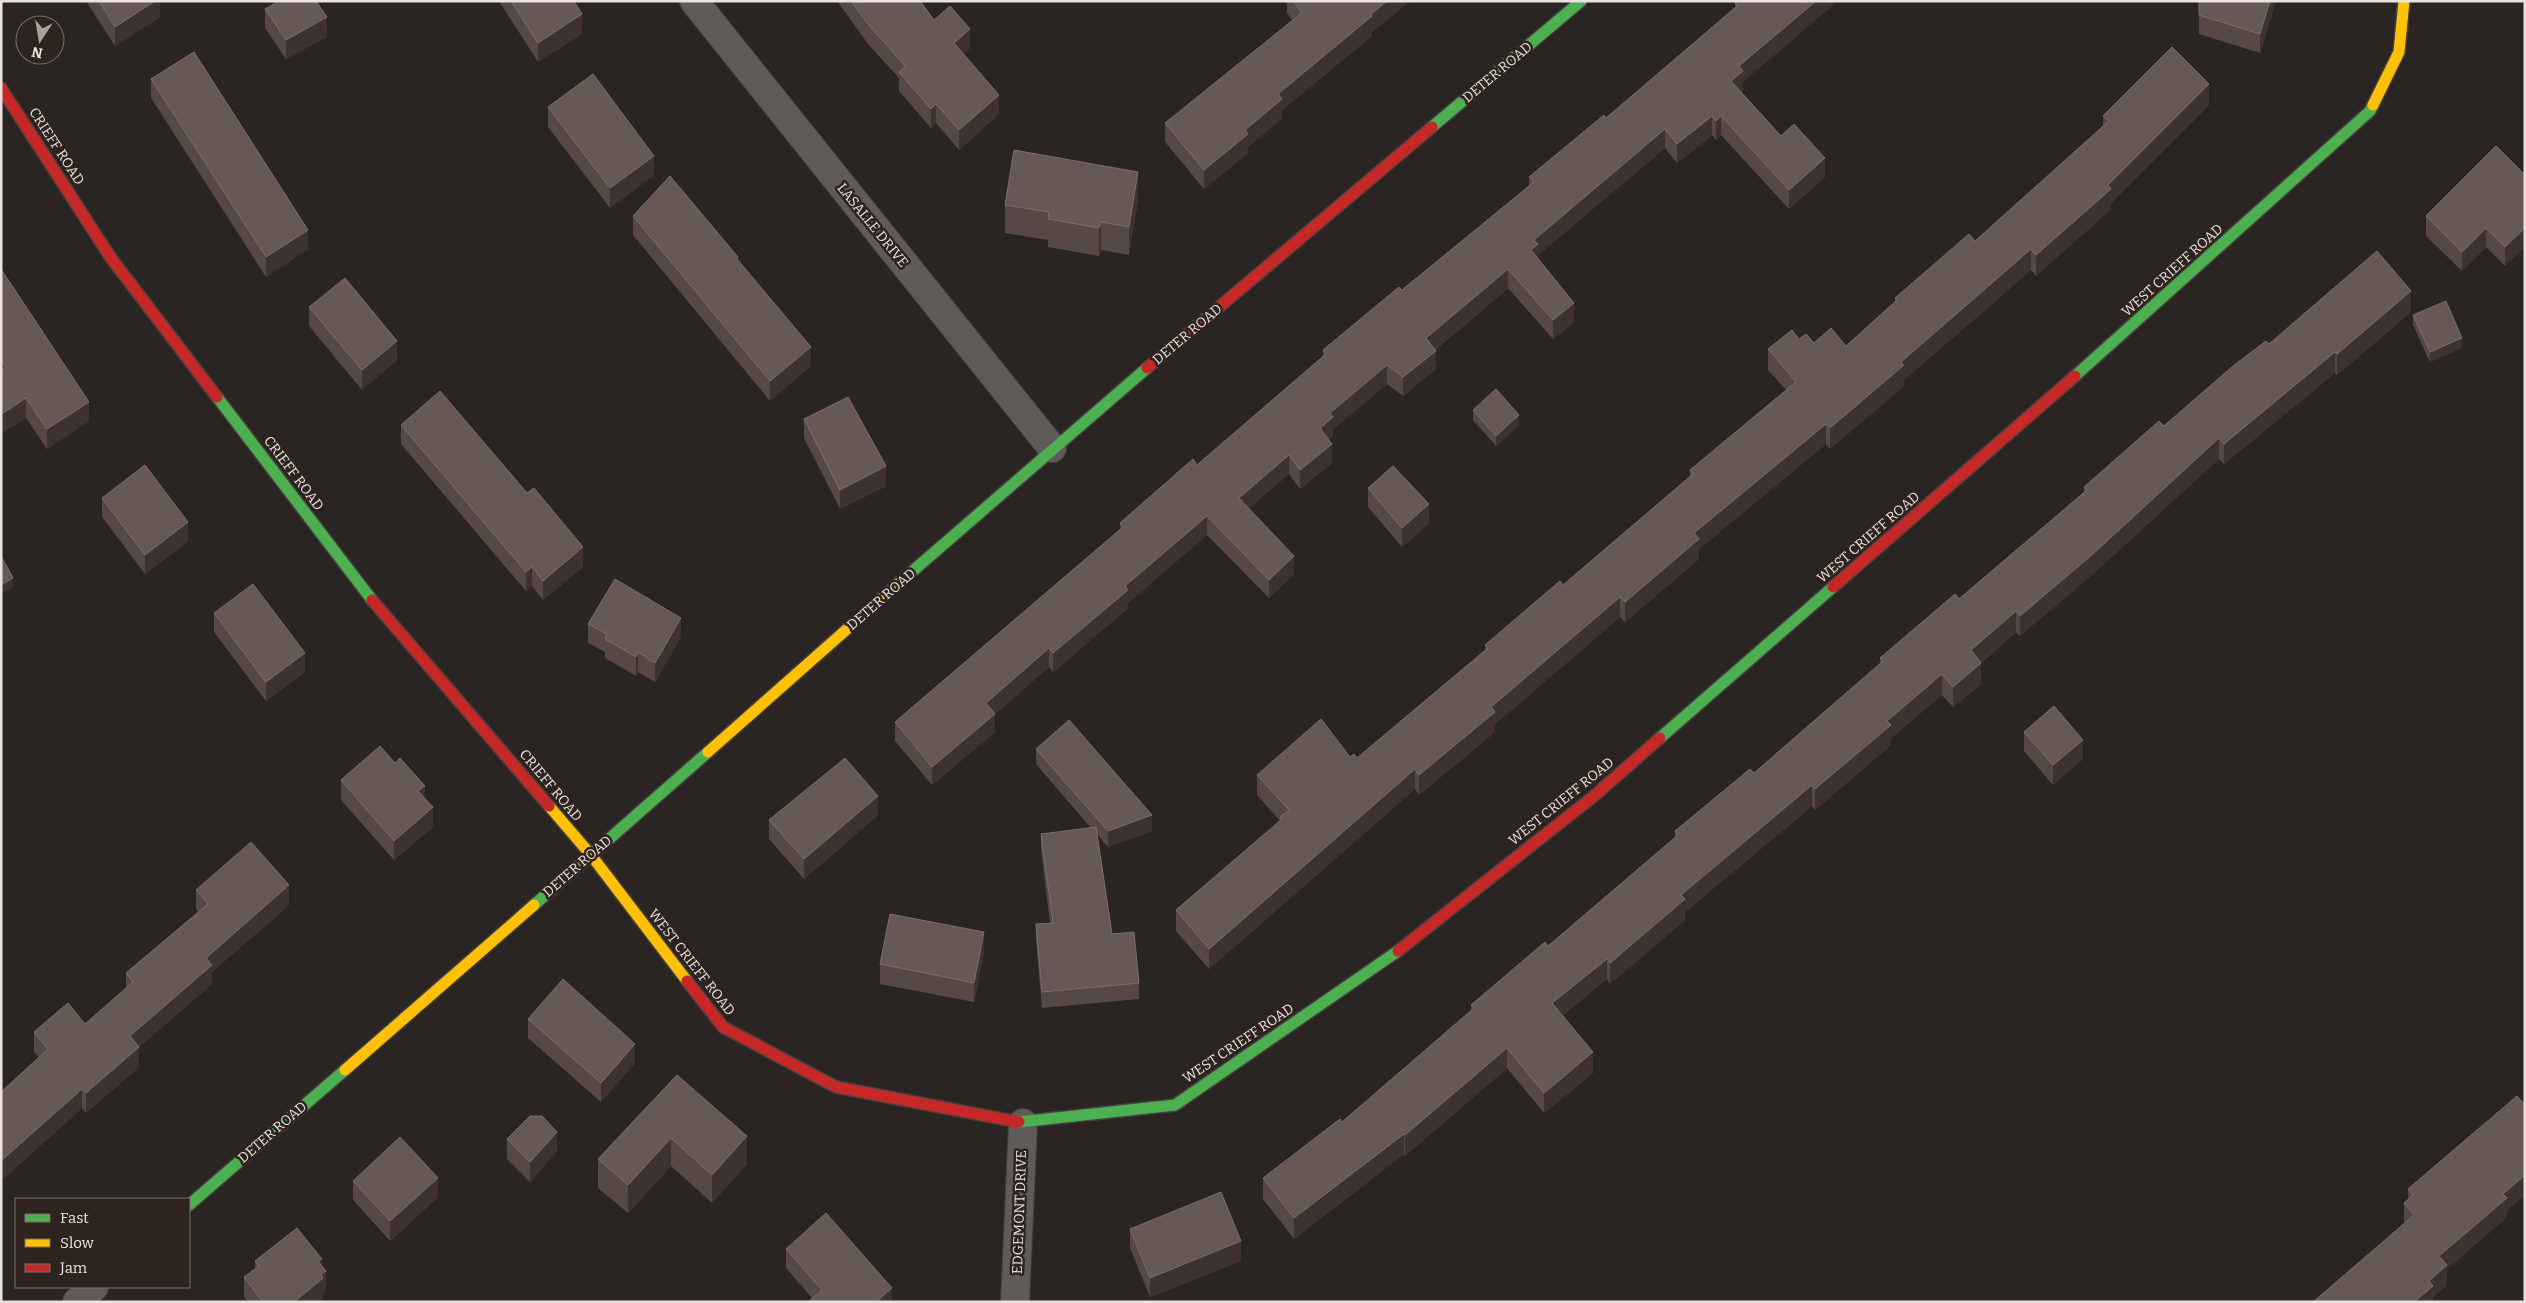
<svg xmlns="http://www.w3.org/2000/svg" width="2526" height="1303" viewBox="0 0 2526 1303" font-family="Bitter,serif">
  <rect width="100%" height="100%" fill="#2a2422"/>
  <g fill="none" stroke-linecap="round" stroke-linejoin="round">
    <!-- street casing -->
    <g stroke="#45403e" stroke-width="30">
      <g id="street">
        <path d="M694,1L1052,448"/>
        <path d="M77,1302L94,1287"/>
        <path d="M1015,1302L1023,1123"/>
      </g>
    </g>
    <!-- fast casing -->
    <g stroke="#45403e" stroke-width="14">
      <g id="fast">
        <path d="M1432,127L1581,1"/>
        <path d="M2075,376L2370,111L2373,105"/>
        <path d="M217,397L372,600"/>
        <path d="M907,576L1147,368"/>
        <path d="M1660,738L1833,587"/>
        <path d="M534,905L708,752"/>
        <path d="M1019,1122L1175,1105L1398,951"/>
        <path d="M189,1205L345,1070"/>
      </g>
    </g>
    <!-- slow casing -->
    <g stroke="#45403e" stroke-width="14">
      <g id="slow">
        <path d="M2373,105L2399,52L2404,1"/>
        <path d="M708,752L907,576"/>
        <path d="M549,806L591,855L687,981"/>
        <path d="M345,1070L534,905"/>
      </g>
    </g>
    <!-- jam casing -->
    <g stroke="#45403e" stroke-width="14">
      <g id="jam">
        <path d="M1,88L111,258L217,397"/>
        <path d="M1147,368L1432,127"/>
        <path d="M1833,587L2075,376"/>
        <path d="M372,600L549,806"/>
        <path d="M1398,951L1594,796L1660,738"/>
        <path d="M687,981L723,1027L836,1087L1019,1122"/>
      </g>
    </g>
    <!-- street -->
    <use href="#street" stroke="#605a58" stroke-width="28"/>
    <!-- fast -->
    <use href="#fast" stroke="#4caf50" stroke-width="11"/>
    <!-- slow -->
    <use href="#slow" stroke="#ffc107" stroke-width="11"/>
    <!-- jam -->
    <use href="#jam" stroke="#c62828" stroke-width="11"/>
  </g>
  <!-- wall -->
  <g fill="#554845">
    <path d="M86,1H160V17L115,46Z"/>
    <path d="M499,1H574L582,34L538,62Z"/>
    <path d="M837,1H920L934,20L970,48L963,54L999,114L959,150L936,123L931,128L899,91V78L868,44Z"/>
    <path d="M1287,1H1410L1372,32V36L1282,110V118L1248,147V153L1204,189L1165,142V123L1292,20L1287,13Z"/>
    <path d="M1737,1L1743,82V90L1741,92L1781,136L1825,177L1789,209L1721,135L1716,140L1712,135L1677,163L1665,148L1538,255V259L1574,322L1553,339L1508,288L1435,350L1436,369L1403,396L1387,384L1333,429V436L1329,439L1332,463L1300,489L1289,474L1249,508L1294,574L1269,598L1207,535L1128,603V608L1053,672L1049,667L995,714V732L932,785L895,741V722L1120,530V523L1197,465L1323,356V350L1402,290L1529,186V177L1606,118L1735,9V3Z"/>
    <path d="M2199,1H2276L2260,53L2199,34Z"/>
    <path d="M265,9L327,37L286,59L265,28Z"/>
    <path d="M151,79L308,249L266,277L151,98Z"/>
    <path d="M2209,105L2111,203V209L2036,276L2031,270L1904,380V386L1830,449L1826,444L1699,549V559L1625,622L1620,617L1495,724V732L1419,795L1415,789L1209,969L1176,931V910L1280,821L1257,795V775L1350,757L1357,758L1485,650V645L1563,585L1690,477V470L1786,390L1768,370V349L1799,339L1814,343L1846,346L1895,302V298L1975,241L2103,126V116Z"/>
    <path d="M548,107L654,175L610,208L548,127Z"/>
    <path d="M2525,175L2505,266L2486,247L2462,271L2426,236V216Z"/>
    <path d="M1138,200L1129,255L1101,250L1099,256L1048,247V240L1005,233V205Z"/>
    <path d="M633,216L738,261L811,366L770,401L633,235Z"/>
    <path d="M1,269L89,421L47,449L26,418L2,433L1,432Z"/>
    <path d="M309,307L397,360L362,390L309,326Z"/>
    <path d="M2411,312L2337,375L2335,373L2224,464L2219,459L2094,573L2020,636L2016,632L1981,663V684L1953,707L1942,695L1891,738V745L1815,810L1812,806L1685,912V920L1610,984L1607,979L1563,1015L1593,1073L1544,1113L1507,1068L1405,1156L1404,1154L1294,1239L1263,1199V1178L1342,1122L1471,1011V1005L1548,946L1675,838V831L1754,773L1880,664V658L1959,599L2084,492V487L2269,344Z"/>
    <path d="M2413,315L2462,348L2430,362L2413,325Z"/>
    <path d="M1473,410L1519,425L1496,446L1473,420Z"/>
    <path d="M804,419L886,486L840,509L804,438Z"/>
    <path d="M401,425L583,567L543,600L532,586L526,591L401,444Z"/>
    <path d="M1368,488L1429,523L1402,547L1368,507Z"/>
    <path d="M102,498L188,541L145,574L102,517Z"/>
    <path d="M214,613L305,672L266,701L214,632Z"/>
    <path d="M588,624L681,637L655,682L638,672L636,676L605,658V652L588,643Z"/>
    <path d="M2024,732L2083,759L2053,785L2024,751Z"/>
    <path d="M1036,749L1152,831L1108,847L1097,834L1112,934L1139,983V999L1042,1008L1036,940V924L1050,923L1041,850V834L1091,828L1036,764Z"/>
    <path d="M341,780L425,798L433,827L394,860L341,800Z"/>
    <path d="M878,815L804,879L769,839V820Z"/>
    <path d="M196,890L289,905L212,972V984L139,1047V1067L86,1113L82,1108L1,1181V1092L39,1057L34,1052V1032L85,1024L126,988V973L198,912L196,909Z"/>
    <path d="M984,952L974,1002L880,984V964Z"/>
    <path d="M528,1019L635,1063L601,1102L528,1038Z"/>
    <path d="M677,1075L747,1164L712,1203L671,1166L628,1213L598,1188V1159Z"/>
    <path d="M2525,1105V1195L2507,1210V1217L2447,1269V1285L2433,1297V1302L2404,1223V1203L2408,1200V1189Z"/>
    <path d="M507,1139L557,1151L530,1182L507,1159Z"/>
    <path d="M353,1181L438,1197L390,1241L353,1200Z"/>
    <path d="M1130,1229L1241,1261L1150,1297L1130,1248Z"/>
    <path d="M786,1249L892,1302L812,1298L786,1268Z"/>
    <path d="M255,1261L322,1265L326,1290L323,1293V1298L318,1302H248L244,1297V1277L255,1269Z"/>
  </g>
  <!-- shaded-wall -->
  <g fill="#3d3230">
    <path d="M155,1H160V17L115,46V27Z"/>
    <path d="M1387,1H1410L1372,32V36L1282,110V118L1248,147V153L1204,189V170L1245,130L1278,94Z"/>
    <path d="M1816,1H1838L1743,82V90L1731,100V81L1739,66Z"/>
    <path d="M2270,1H2276L2260,53V34Z"/>
    <path d="M582,14V34L538,62V43Z"/>
    <path d="M327,17V37L286,59V40Z"/>
    <path d="M970,29V48L954,62V43Z"/>
    <path d="M2209,84V105L2111,203V209L2036,276V255Z"/>
    <path d="M999,95V114L959,150V130Z"/>
    <path d="M936,104V123L931,128V109Z"/>
    <path d="M1712,116V135L1677,163V144Z"/>
    <path d="M1721,116V135L1716,140V121Z"/>
    <path d="M1665,129V148L1538,255V263L1531,250L1534,240Z"/>
    <path d="M654,156V175L610,208V188Z"/>
    <path d="M1825,158V177L1789,209V190Z"/>
    <path d="M1138,172V200L1129,255V227Z"/>
    <path d="M1101,222V250L1099,256V228Z"/>
    <path d="M2486,228V247L2462,271V252Z"/>
    <path d="M2525,228V247L2505,266V247Z"/>
    <path d="M308,230V249L266,277V257Z"/>
    <path d="M2031,249V270L1904,380V386L1830,449V428L1901,362Z"/>
    <path d="M1508,269V288L1426,357V338Z"/>
    <path d="M2411,291V312L2337,375V354Z"/>
    <path d="M1574,303V322L1553,339V320Z"/>
    <path d="M2462,338V348L2430,362V352Z"/>
    <path d="M397,341V360L362,390V370Z"/>
    <path d="M811,347V366L770,401V381Z"/>
    <path d="M1436,351V369L1403,396V377Z"/>
    <path d="M2335,352V373L2224,464V444Z"/>
    <path d="M1387,365V384L1333,429V436L1320,447V428L1330,413Z"/>
    <path d="M26,398V418L2,433V414Z"/>
    <path d="M89,402V421L47,449V429Z"/>
    <path d="M1519,415V425L1496,446V436Z"/>
    <path d="M1826,424V444L1699,549V559L1625,622V602L1694,533Z"/>
    <path d="M2219,438V459L2094,573L2020,636V616Z"/>
    <path d="M1332,444V463L1300,489V470Z"/>
    <path d="M1289,455V474L1239,517V498Z"/>
    <path d="M886,466V486L840,509V490Z"/>
    <path d="M1429,504V523L1402,547V528Z"/>
    <path d="M1207,516V535L1128,603V608L1053,672V653L1125,586Z"/>
    <path d="M188,522V541L145,574V555Z"/>
    <path d="M583,547V567L543,600V581Z"/>
    <path d="M1294,556V574L1269,598V580Z"/>
    <path d="M532,567V586L526,591V572Z"/>
    <path d="M13,578V587L1,594V585Z"/>
    <path d="M1620,597V617L1495,724V732L1419,795V775L1491,707Z"/>
    <path d="M2016,611V632L1971,671V650Z"/>
    <path d="M681,618V637L655,682V663Z"/>
    <path d="M1049,648V667L995,714V732L932,785V767L986,703Z"/>
    <path d="M638,652V672L636,676V657Z"/>
    <path d="M305,653V672L266,701V682Z"/>
    <path d="M1981,663V684L1953,707V687Z"/>
    <path d="M1942,674V695L1891,738V745L1815,810V789L1887,721Z"/>
    <path d="M2083,740V759L2053,785V765Z"/>
    <path d="M1415,769V789L1209,969V949Z"/>
    <path d="M1812,785V806L1685,912V920L1610,984V963L1681,895Z"/>
    <path d="M425,786V805L418,791Z"/>
    <path d="M878,796V815L804,879V859Z"/>
    <path d="M433,807V827L394,860V841Z"/>
    <path d="M1152,815V831L1108,847V831Z"/>
    <path d="M289,885V905L212,972V984L139,1047V1067L86,1113V1093L130,1036L206,958Z"/>
    <path d="M984,932V952L974,1002V983Z"/>
    <path d="M1607,959V979L1552,1024V1003Z"/>
    <path d="M635,1044V1063L601,1102V1083Z"/>
    <path d="M1507,1048V1068L1405,1156V1135Z"/>
    <path d="M1593,1052V1073L1544,1113V1093Z"/>
    <path d="M82,1089V1108L1,1181V1161Z"/>
    <path d="M557,1132V1151L530,1182V1162Z"/>
    <path d="M1404,1134V1154L1294,1239V1218Z"/>
    <path d="M747,1136V1164L712,1203V1175Z"/>
    <path d="M671,1138V1166L628,1213V1185Z"/>
    <path d="M2525,1175V1195L2507,1210V1217L2447,1269V1285L2433,1297V1302H2414L2439,1256L2503,1194Z"/>
    <path d="M438,1178V1197L390,1241V1221Z"/>
    <path d="M1241,1241V1261L1150,1297V1278Z"/>
    <path d="M322,1259V1275L326,1271V1290L323,1293V1298L318,1302H294L318,1261Z"/>
    <path d="M892,1288V1302H876Z"/>
  </g>
  <!-- building -->
  <g fill="#655855" stroke="#7a6e6b">
    <path d="M99,1H155L115,27Z"/>
    <path d="M279,1H316L327,17L286,40L265,9Z"/>
    <path d="M511,1H574L582,14L538,43Z"/>
    <path d="M851,1H920L934,20L950,6L970,29L954,43L999,95L959,130L936,104L931,109L899,72L905,66L868,24Z"/>
    <path d="M1293,1H1387L1371,14L1372,16L1278,94L1282,99L1245,130L1248,134L1204,170L1165,123L1302,13Z"/>
    <path d="M1737,1H1816L1739,66L1743,71L1731,81L1781,136L1794,124L1825,158L1789,190L1721,116L1716,121L1712,116L1677,144L1665,129L1534,240L1538,244L1531,250L1574,303L1553,320L1508,269L1426,338L1436,351L1403,377L1387,365L1330,413L1333,417L1320,428L1332,444L1300,470L1289,455L1239,498L1294,556L1269,580L1207,516L1125,586L1128,590L1053,653L1049,648L986,703L995,714L932,767L895,722L1123,527L1120,523L1193,459L1197,465L1326,354L1323,350L1399,287L1402,290L1534,182L1529,177L1604,115L1606,118L1737,6L1735,3Z"/>
    <path d="M2199,1H2270L2260,34L2199,15Z"/>
    <path d="M2172,47L2209,84L2108,185L2111,189L2036,255L2031,249L1901,362L1904,365L1830,428L1826,424L1694,533L1699,539L1625,602L1620,597L1491,707L1495,712L1419,775L1415,769L1209,949L1176,910L1282,819L1280,817L1289,810L1257,775L1321,719L1350,757L1354,754L1357,758L1488,648L1485,645L1560,581L1563,585L1693,474L1690,470L1796,382L1768,349L1792,330L1799,339L1806,334L1814,343L1831,328L1846,346L1897,300L1895,298L1969,234L1975,241L2109,121L2103,116Z"/>
    <path d="M194,52L308,230L266,257L151,79Z"/>
    <path d="M593,74L654,156L610,188L548,107Z"/>
    <path d="M2496,146L2525,175V228L2505,247L2486,228L2462,252L2426,216Z"/>
    <path d="M1014,150L1138,172L1129,227L1101,222L1099,228L1048,219L1049,212L1005,205Z"/>
    <path d="M670,176L738,257L737,259L811,347L770,381L633,216Z"/>
    <path d="M2377,251L2411,291L2337,354L2335,352L2224,444L2219,438L2094,553L2020,616L2016,611L1971,650L1981,663L1953,687L1942,674L1887,721L1891,725L1815,789L1812,785L1681,895L1685,899L1610,963L1607,959L1552,1003L1593,1052L1544,1093L1507,1048L1405,1135L1404,1134L1294,1218L1263,1178L1340,1119L1342,1122L1474,1008L1471,1005L1545,942L1548,946L1678,835L1675,831L1750,769L1754,773L1883,661L1880,658L1955,594L1959,599L2087,490L2084,487L2159,421L2164,426L2233,366L2266,341L2269,344Z"/>
    <path d="M1,269L89,402L47,429L26,398L2,414L1,413V371L6,367L1,361Z"/>
    <path d="M345,278L397,341L362,370L309,307Z"/>
    <path d="M2446,301L2462,338L2430,352L2413,315Z"/>
    <path d="M1496,389L1519,415L1496,436L1473,410Z"/>
    <path d="M440,391L527,493L534,488L583,547L543,581L532,567L526,572L401,425Z"/>
    <path d="M848,397L886,466L840,490L804,419Z"/>
    <path d="M145,465L188,522L145,555L102,498Z"/>
    <path d="M1393,466L1429,504L1402,528L1368,488Z"/>
    <path d="M1,556L13,578L1,585Z"/>
    <path d="M615,579L681,618L655,663L638,652L636,657L605,639L607,634L588,624Z"/>
    <path d="M253,584L305,653L266,682L214,613Z"/>
    <path d="M2054,706L2083,740L2053,765L2024,732Z"/>
    <path d="M1069,720L1152,815L1108,831L1036,749Z"/>
    <path d="M380,746L395,763L400,758L425,786L418,791L433,807L394,841L341,780Z"/>
    <path d="M845,758L878,796L804,859L769,820Z"/>
    <path d="M1096,827L1112,934L1134,932L1139,983L1042,992L1036,924L1053,923L1041,834Z"/>
    <path d="M251,842L289,885L206,958L212,965L130,1036L139,1047L86,1093L82,1089L1,1161V1092L48,1049L34,1032L68,1003L85,1024L133,982L126,973L208,904L196,890Z"/>
    <path d="M890,914L984,932L974,983L880,964Z"/>
    <path d="M563,979L635,1044L601,1083L528,1019Z"/>
    <path d="M677,1075L747,1136L712,1175L671,1138L628,1185L598,1159Z"/>
    <path d="M2517,1096L2525,1105V1175L2503,1194L2507,1198L2439,1256L2447,1265L2429,1281L2433,1286L2414,1302H2313L2414,1215L2404,1203L2413,1195L2408,1189Z"/>
    <path d="M530,1116H542L557,1132L530,1162L507,1139Z"/>
    <path d="M400,1137L438,1178L390,1221L353,1181Z"/>
    <path d="M1221,1192L1241,1241L1150,1278L1130,1229Z"/>
    <path d="M826,1213L892,1288L876,1302H808L822,1290L786,1249Z"/>
    <path d="M297,1228L322,1259L318,1261L326,1271L321,1275L323,1278L294,1302H263L244,1277L259,1266L255,1261Z"/>
  </g>
  <g text-anchor="middle" stroke-width="5" stroke-linejoin="round" paint-order="stroke">
    <!-- street labels -->
    <g font-size="14" fill="#ebe2df" stroke="#2e231e">
      <text transform="translate(1497 72) rotate(-40)" y="5">DETER ROAD</text>
      <text transform="translate(57 146) rotate(57)" y="5">CRIEFF ROAD</text>
      <text transform="translate(873 225) rotate(51)" y="5">LASALLE DRIVE</text>
      <text transform="translate(2172 270) rotate(-42)" y="5">WEST CRIEFF ROAD</text>
      <text transform="translate(1187 334) rotate(-40)" y="5">DETER ROAD</text>
      <text transform="translate(294 473) rotate(53)" y="5">CRIEFF ROAD</text>
      <text transform="translate(1868 537) rotate(-41)" y="5">WEST CRIEFF ROAD</text>
      <text transform="translate(881 599) rotate(-41)" y="5">DETER ROAD</text>
      <text transform="translate(551 785) rotate(50)" y="5">CRIEFF ROAD</text>
      <text transform="translate(1561 801) rotate(-39)" y="5">WEST CRIEFF ROAD</text>
      <text transform="translate(577 866) rotate(-41)" y="5">DETER ROAD</text>
      <text transform="translate(692 962) rotate(52)" y="5">WEST CRIEFF ROAD</text>
      <text transform="translate(1238 1043) rotate(-34)" y="5">WEST CRIEFF ROAD</text>
      <text transform="translate(272 1132) rotate(-41)" y="5">DETER ROAD</text>
      <text transform="translate(1019 1212) rotate(-88)" y="5">EDGEMONT DRIVE</text>
    </g>
  </g>
  <!-- border -->
  <rect width="2526" height="1303" fill="none" stroke="#ebe2df" stroke-width="5"/>
  <!-- legend -->
  <rect x="15" y="1198" width="175" height="90" fill="#2e231e" stroke="#7a6f6b"/>
  <rect x="25" y="1214" width="25" height="8" fill="#4caf50" stroke="#7a6f6b"/>
  <text x="60" y="1223" font-size="15" fill="#ebe2df">Fast</text>
  <rect x="25" y="1239" width="25" height="8" fill="#ffc107" stroke="#7a6f6b"/>
  <text x="60" y="1248" font-size="15" fill="#ebe2df">Slow</text>
  <rect x="25" y="1264" width="25" height="8" fill="#c62828" stroke="#7a6f6b"/>
  <text x="60" y="1273" font-size="15" fill="#ebe2df">Jam</text>
  <!-- north arrow -->
  <g transform="translate(40 40) rotate(192)"><circle r="24" fill="#2e231e" stroke="#7a6f6b"/>
  <path d="M0-4L9 19L0 12L-9 19Z" fill="#a7a09d"/>
  <text y="-8" font-size="14" font-weight="bold" text-anchor="middle" fill="#ebe2df">N</text>
  </g>
</svg>
